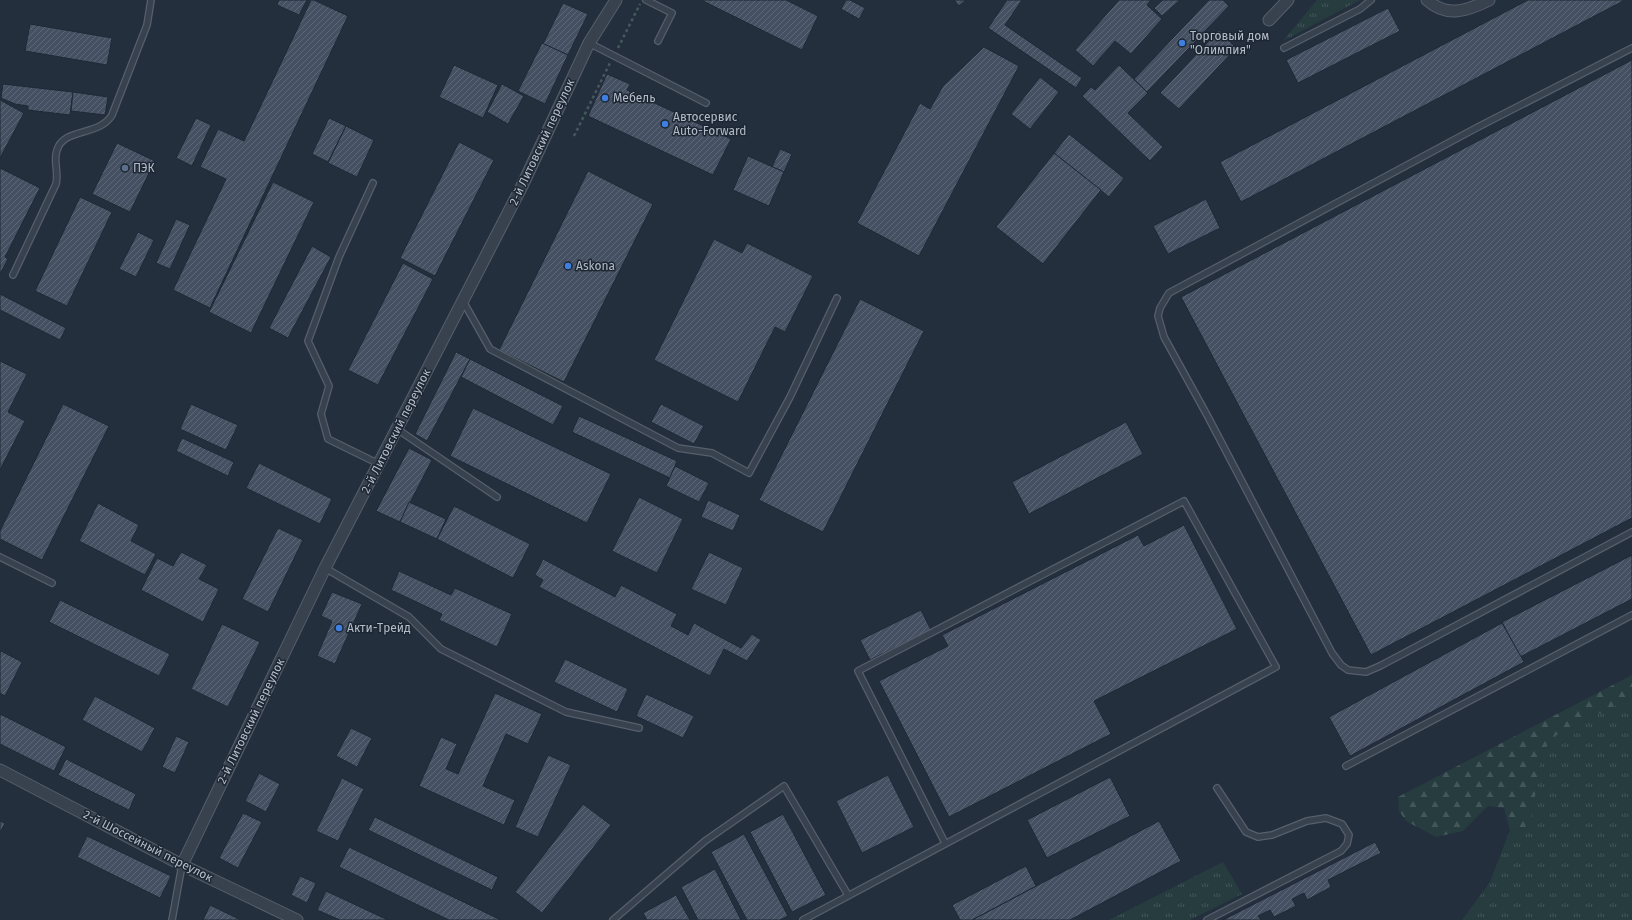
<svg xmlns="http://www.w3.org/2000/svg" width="1632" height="920" viewBox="0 0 1632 920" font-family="'Fira Sans',sans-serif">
  <defs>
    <pattern id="grass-tufts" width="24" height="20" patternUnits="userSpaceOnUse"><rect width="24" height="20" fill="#263c3f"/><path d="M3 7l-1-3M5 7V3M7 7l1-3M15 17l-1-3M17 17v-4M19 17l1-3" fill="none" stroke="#435659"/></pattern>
    <pattern id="forest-firs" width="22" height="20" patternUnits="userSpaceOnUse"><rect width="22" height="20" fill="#263c3f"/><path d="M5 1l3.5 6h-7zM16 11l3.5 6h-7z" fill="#435659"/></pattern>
    <pattern id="building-hatch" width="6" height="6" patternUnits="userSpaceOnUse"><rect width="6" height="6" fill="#455162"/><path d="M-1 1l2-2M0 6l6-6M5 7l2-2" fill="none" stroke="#5d6877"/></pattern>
  </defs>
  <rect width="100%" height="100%" fill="#242f3e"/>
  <!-- grass -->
  <g fill="url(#grass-tufts)">
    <path d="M1317,0H1360L1283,41Z"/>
    <path d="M1632,697V920H1462L1490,882L1510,830L1525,828L1533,812L1540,760L1551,738Z"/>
    <path d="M1223,862L1242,894L1190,920H1109Z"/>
  </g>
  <!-- forest -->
  <path fill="url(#forest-firs)" d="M1632,675V697L1551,738L1540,760L1533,812L1525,828L1510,830L1504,808L1488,806L1463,831L1436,837L1406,821L1399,811L1398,797Z"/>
  <!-- building -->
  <g fill="url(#building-hatch)" stroke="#1f2835">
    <path d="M279,0H307L299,15L277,5Z"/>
    <path d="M311,0H314L348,16L210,308L173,290L226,179L200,167L218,129L244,141Z"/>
    <path d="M701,0H786L818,16L802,50Z"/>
    <path d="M846,0H850L865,8L859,19L841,9Z"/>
    <path d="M954,0H966L959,6Z"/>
    <path d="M1007,0H1022L1005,25L1082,78L1076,88L988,28Z"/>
    <path d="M1119,0H1151L1147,5L1162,19L1131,54L1115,41L1093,66L1075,50Z"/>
    <path d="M1163,0H1180L1162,16L1154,8Z"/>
    <path d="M1209,0H1223L1229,6L1147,92L1134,79Z"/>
    <path d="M1528,0H1625L1241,202L1220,162Z"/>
    <path d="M563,3L588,14L568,55L543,44Z"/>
    <path d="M1388,8L1400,31L1298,83L1286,60Z"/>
    <path d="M30,24L112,38L107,65L25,51Z"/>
    <path d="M1219,30L1236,48L1179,109L1160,93Z"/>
    <path d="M542,43L568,55L545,104L518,91Z"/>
    <path d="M984,47L1019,66L919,256L857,223L920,103L930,109L943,86Z"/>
    <path d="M1632,60V518L1371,655L1181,297Z"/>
    <path d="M454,65L498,85L483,118L439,97Z"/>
    <path d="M1119,65L1148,93L1128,113L1163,147L1150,161L1082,96L1091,87L1095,90Z"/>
    <path d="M607,74L630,84L627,90L731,139L713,175L588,116Z"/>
    <path d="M1040,77L1059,92L1030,129L1011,114Z"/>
    <path d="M3,84L73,92L70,115L28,110V106L15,104L1,98Z"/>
    <path d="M502,84L524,96L508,124L487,112Z"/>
    <path d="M73,92L108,97L105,115L71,111Z"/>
    <path d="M0,100L24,113L0,158Z"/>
    <path d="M196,118L211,125L192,166L176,158Z"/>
    <path d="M329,118L346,126L328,162L312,154Z"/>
    <path d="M346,126L374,140L357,177L328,163Z"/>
    <path d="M1069,134L1124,178L1109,197L1054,153Z"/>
    <path d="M459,142L494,160L435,276L400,258Z"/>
    <path d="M117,143L155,161L130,212L92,194Z"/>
    <path d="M780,149L792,154L784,172L772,167Z"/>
    <path d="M1054,153L1101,190L1043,264L996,227Z"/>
    <path d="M748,156L784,172L769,206L733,190Z"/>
    <path d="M0,168L40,188L5,257L8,259L0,274Z"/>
    <path d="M588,171L653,204L564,382L499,350Z"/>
    <path d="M273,182L314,202L251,333L209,312Z"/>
    <path d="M80,197L112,212L67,306L35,291Z"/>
    <path d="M1206,199L1220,228L1168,254L1153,226Z"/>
    <path d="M176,219L190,225L170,269L156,263Z"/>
    <path d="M138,232L154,240L136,277L119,269Z"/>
    <path d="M714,239L742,253L747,243L813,276L785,332L775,327L738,402L654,360Z"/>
    <path d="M312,246L331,257L288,338L269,328Z"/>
    <path d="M403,263L433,279L378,385L348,370Z"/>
    <path d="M0,294L66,328L60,340L0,310Z"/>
    <path d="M860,299L924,331L823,532L759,500Z"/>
    <path d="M456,352L470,359L427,441L415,434Z"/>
    <path d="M470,359L563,406L553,425L461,377Z"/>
    <path d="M0,361L27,374L8,412L25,421L0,470Z"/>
    <path d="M63,404L109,426L42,560L0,539V531Z"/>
    <path d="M191,404L238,425L226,450L180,429Z"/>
    <path d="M661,404L704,426L694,444L651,422Z"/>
    <path d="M473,408L611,474L587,523L450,456Z"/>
    <path d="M579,416L677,461L670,478L572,432Z"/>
    <path d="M1126,422L1143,454L1029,514L1012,482Z"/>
    <path d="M182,438L234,462L228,476L176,451Z"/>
    <path d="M409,448L432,460L400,522L376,511Z"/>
    <path d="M259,463L332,499L320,524L246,488Z"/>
    <path d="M675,466L709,483L699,502L666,486Z"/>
    <path d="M639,497L683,519L657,573L612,551Z"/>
    <path d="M708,500L740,515L733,531L701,517Z"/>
    <path d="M409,502L446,519L437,539L400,522Z"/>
    <path d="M98,503L139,525L131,541L156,554L145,575L79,541Z"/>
    <path d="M454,506L530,544L513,578L437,539Z"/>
    <path d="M1184,525L1237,629L1094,701L1111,734L949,817L879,681L948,646L942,635L1138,535L1144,546Z"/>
    <path d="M278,528L303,540L268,612L242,599Z"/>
    <path d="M181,552L207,565L199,579L219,589L203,622L141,590L157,558L173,566Z"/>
    <path d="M709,552L743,568L726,605L691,589Z"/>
    <path d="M1632,555V599L1520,657L1502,622Z"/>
    <path d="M543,559L615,597L621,585L677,614L671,626L688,635L694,623L741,648L752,634L761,640L747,661L724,649L710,676L539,587L543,580L535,575Z"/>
    <path d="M399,571L451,595L455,588L512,614L497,647L439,620L442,614L391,590Z"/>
    <path d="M332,592L362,604L335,664L317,656L332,621L321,616Z"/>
    <path d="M60,600L170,654L159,676L49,622Z"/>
    <path d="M921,610L931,630L870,660L860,640Z"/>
    <path d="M1502,623L1524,662L1350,756L1329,717Z"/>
    <path d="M222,624L260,642L228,707L191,689Z"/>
    <path d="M1,651L22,662L5,696L0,693V654Z"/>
    <path d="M565,659L628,689L617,712L554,682Z"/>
    <path d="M495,693L542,714L528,744L506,734L483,786L515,800L504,825L419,786L441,737L457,744L446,769L458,774Z"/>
    <path d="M646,694L694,716L683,738L636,716Z"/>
    <path d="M95,696L155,728L142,752L82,720Z"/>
    <path d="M0,714L66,747L54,771L0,744Z"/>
    <path d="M351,728L372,738L357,767L336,756Z"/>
    <path d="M176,736L189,742L175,773L162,767Z"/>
    <path d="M548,755L571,765L538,837L515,827Z"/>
    <path d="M66,759L136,794L129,810L58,775Z"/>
    <path d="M259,773L280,784L266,812L245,801Z"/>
    <path d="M888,775L914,827L862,853L836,801Z"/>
    <path d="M1110,777L1130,816L1047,858L1027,820Z"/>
    <path d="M342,778L364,789L338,841L316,831Z"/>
    <path d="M583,804L611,825L542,913L515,892Z"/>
    <path d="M243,813L262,822L238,868L219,858Z"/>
    <path d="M783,814L826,895L792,912L750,832Z"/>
    <path d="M375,817L498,877L492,890L368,830Z"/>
    <path d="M0,821L5,823L0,833Z"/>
    <path d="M1159,821L1181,861L1070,920H972Z"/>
    <path d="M744,834L788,916L780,920H747L711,852Z"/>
    <path d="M87,836L171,876L160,898L77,857Z"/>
    <path d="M1375,842L1381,853L1328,880L1331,887L1307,900L1304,893L1292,899L1296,906L1274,917L1270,910L1258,916L1261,920H1223Z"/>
    <path d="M349,847L501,920H449L339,867Z"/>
    <path d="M1026,866L1036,886L972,920H960L952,905Z"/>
    <path d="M715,869L741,920H698L681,887Z"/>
    <path d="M300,876L316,883L307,903L291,895Z"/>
    <path d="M326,891L388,920H340L317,910Z"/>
    <path d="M676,895L690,920H647L643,913Z"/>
    <path d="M210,905L241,920H203Z"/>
  </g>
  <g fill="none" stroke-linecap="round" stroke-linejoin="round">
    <!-- service casing -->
    <g stroke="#565f6c" stroke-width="8">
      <g id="service">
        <path d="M646,0L672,13L658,41"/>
        <path d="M589,43L706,103"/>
        <path d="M1284,48L1360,9L1371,0"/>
        <path d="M1632,48L1478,127L1169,293L1160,308L1158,316L1164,337L1207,415L1332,653L1341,665L1348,670L1366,672L1380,666L1632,532"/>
        <path d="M373,183L339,257L308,341L329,386L321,414L328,439L379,464"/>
        <path d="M13,275L56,184C59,172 53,161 57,150C64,127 99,137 112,115L147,25L151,0"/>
        <path d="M463,301L490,349L678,448L712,453L749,473L790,397L837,298"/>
        <path d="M397,429L497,497"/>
        <path d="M0,557L52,583"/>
        <path d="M325,568L409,617L441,649L566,712L639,728"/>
        <path d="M1346,766L1632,615"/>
        <path d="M172,920L182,865"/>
        <path d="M613,920L705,841L784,786L848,895"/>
        <path d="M803,920L1276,667L1184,501L858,671L945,843"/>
        <path d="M1207,920L1341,851L1347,844L1349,835L1342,824L1326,818L1307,821L1272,835L1258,837L1246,832L1217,788"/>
      </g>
    </g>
    <!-- minor casing -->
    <g stroke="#565f6c" stroke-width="13">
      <g id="minor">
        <path d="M1427,0C1447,18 1467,11 1489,0"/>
        <path d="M1269,20L1288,0"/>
        <path d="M0,770L182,865L297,920"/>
        <path d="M182,865L325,568L522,186L589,43L616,0"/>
      </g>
    </g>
    <!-- path -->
    <g stroke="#44595c" stroke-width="2.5" stroke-dasharray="3 3" stroke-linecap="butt">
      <path d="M618,48L640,4"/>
      <path d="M574,136L610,63"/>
    </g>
    <!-- service -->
    <use href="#service" stroke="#38414e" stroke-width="5.5"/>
    <!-- minor -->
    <use href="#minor" stroke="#38414e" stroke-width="11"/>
  </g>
  <!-- markers -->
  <g fill="#3f7fe0" stroke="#1d2633" stroke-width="1.5">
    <circle cx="1182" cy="43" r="4"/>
    <circle cx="605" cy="98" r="4"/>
    <circle cx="665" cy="124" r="4"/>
    <circle cx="568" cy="266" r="4"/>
    <circle cx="339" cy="628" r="4"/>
  </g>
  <circle fill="#5c6f8a" stroke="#1d2633" stroke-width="1.5" cx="125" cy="168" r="4"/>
  <g text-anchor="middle" stroke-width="3" stroke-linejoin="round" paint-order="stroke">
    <!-- poi labels -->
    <g font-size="12" fill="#b4bcc9" stroke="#1d2633" text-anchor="start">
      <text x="1190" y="40">Торговый дом<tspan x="1190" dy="14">"Олимпия"</tspan></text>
      <text x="613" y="102">Мебель</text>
      <text x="673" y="121">Автосервис<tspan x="673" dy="14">Auto-Forward</tspan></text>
      <text x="133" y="172">ПЭК</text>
      <text x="576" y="270">Askona</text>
      <text x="347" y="632">Акти-Трейд</text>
    </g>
    <!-- street labels -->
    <g font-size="12" fill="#b4bcc9" stroke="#1d2633">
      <text transform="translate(542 142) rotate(-65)" y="4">2-й Литовский переулок</text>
      <text transform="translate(396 431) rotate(-63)" y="4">2-й Литовский переулок</text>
      <text transform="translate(251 721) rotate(-64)" y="4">2-й Литовский переулок</text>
      <text transform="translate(148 846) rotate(27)" y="4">2-й Шоссейный переулок</text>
    </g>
  </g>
</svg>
